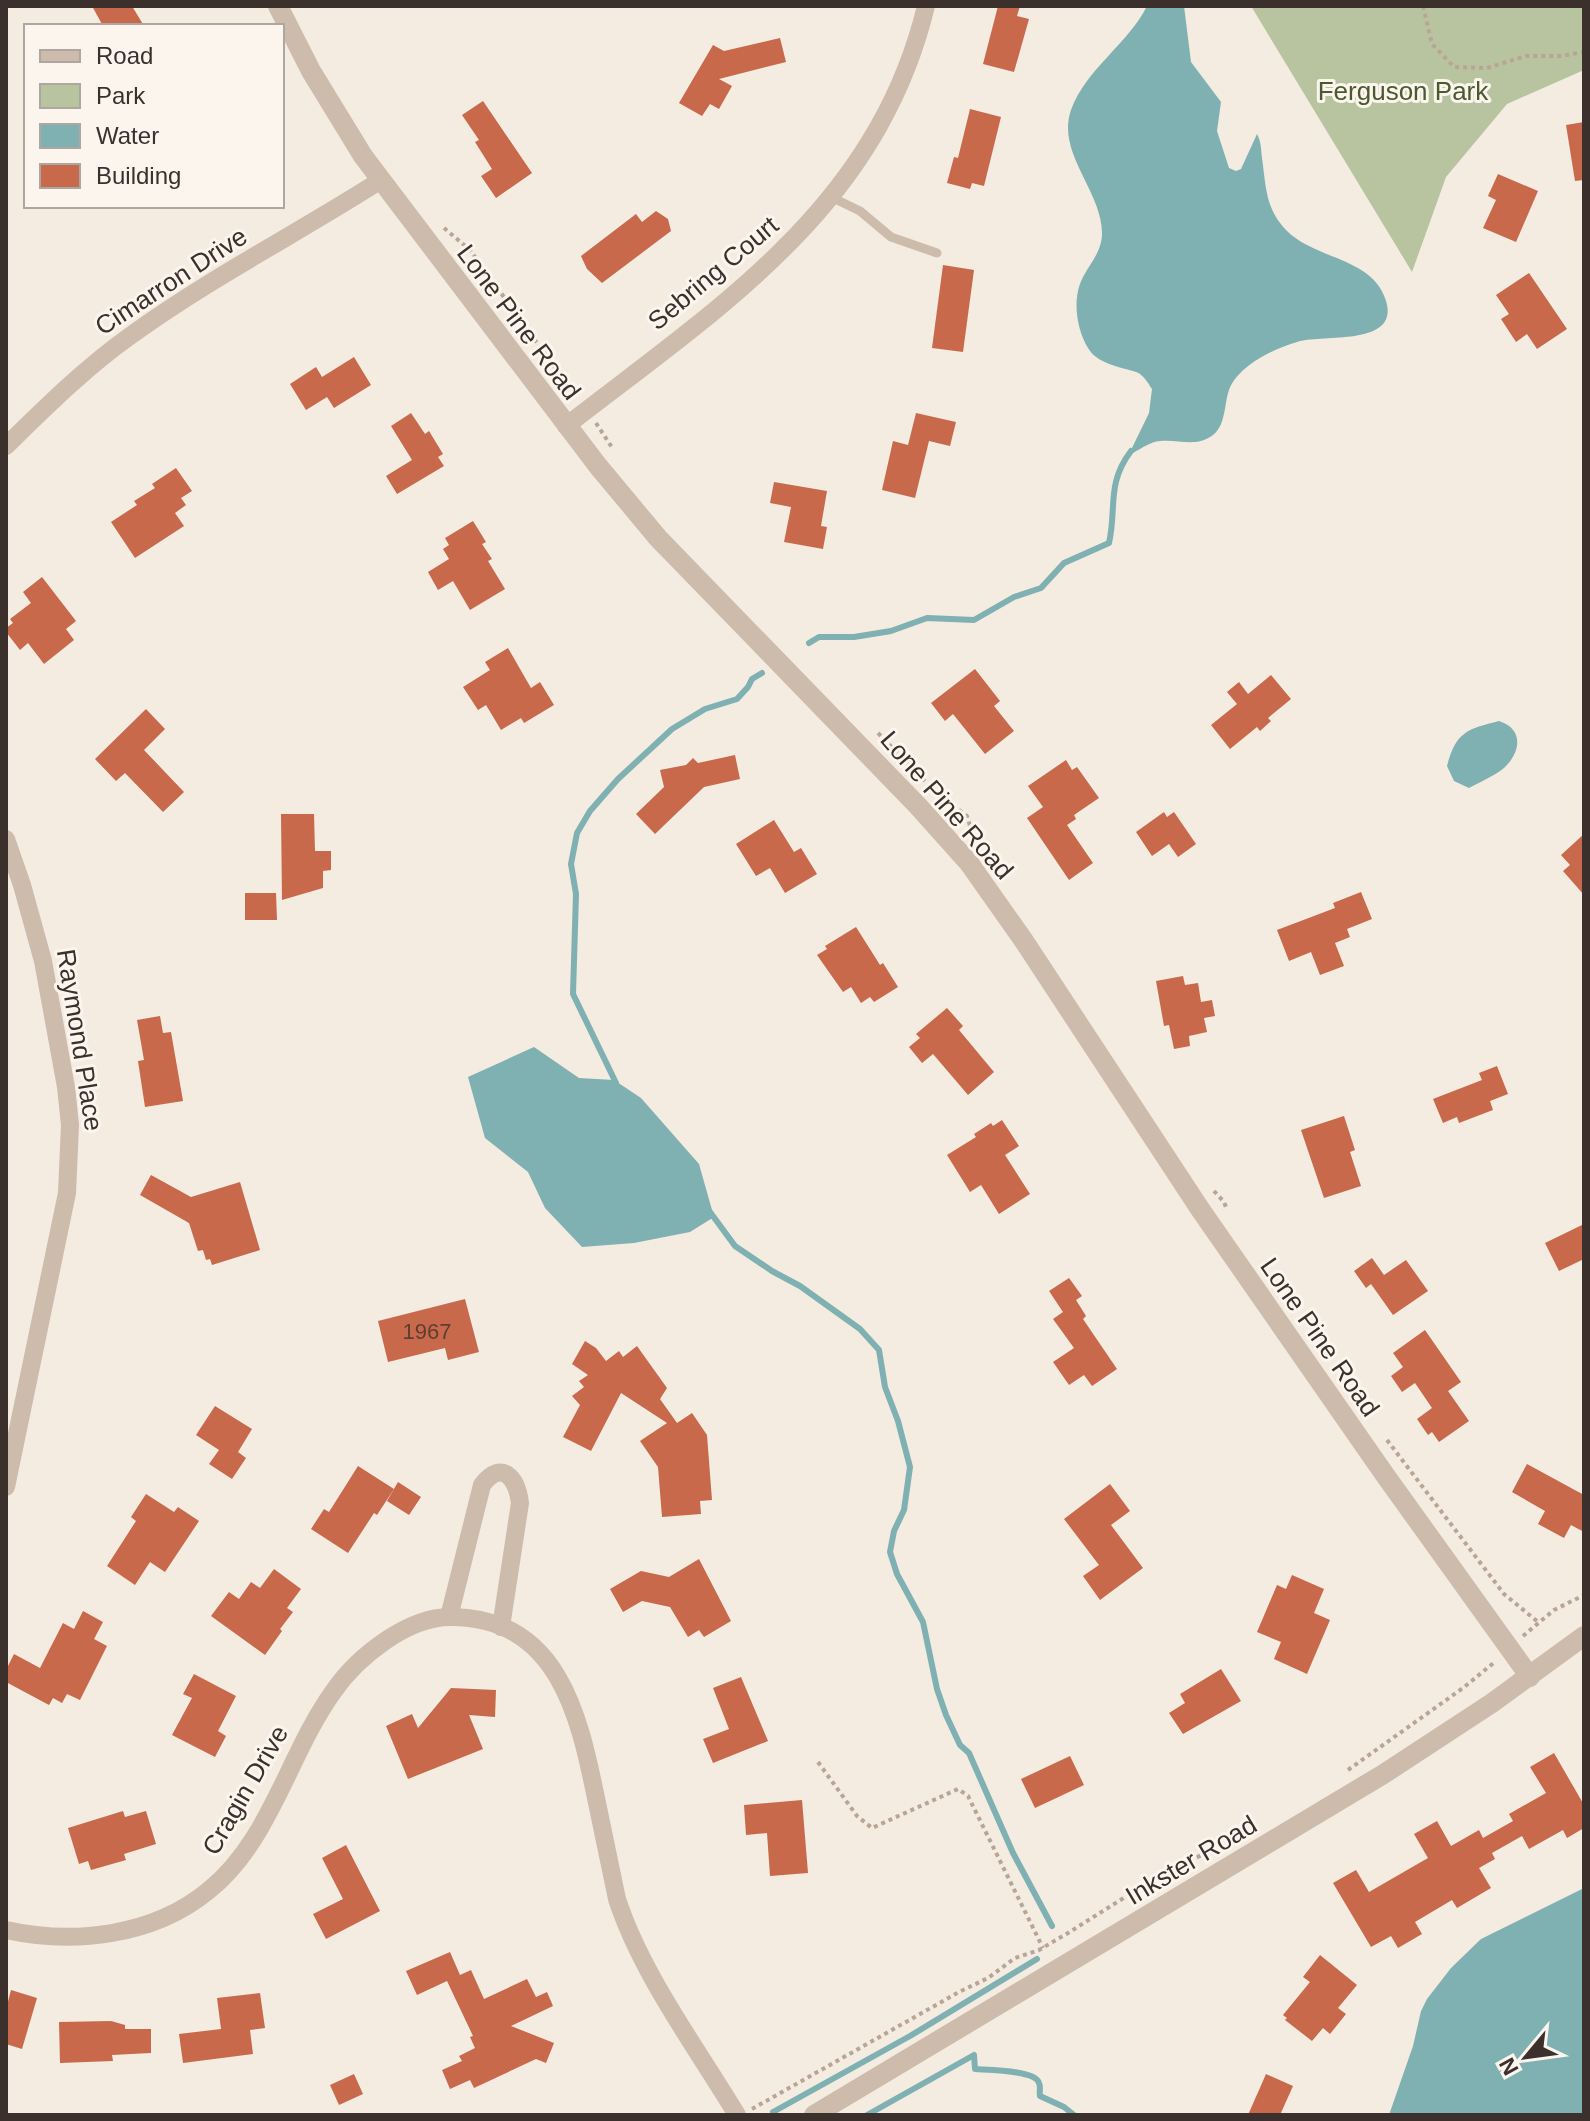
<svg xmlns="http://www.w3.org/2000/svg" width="1590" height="2121" viewBox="0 0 1590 2121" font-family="Helvetica,sans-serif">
  <rect width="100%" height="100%" fill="#f4ebe1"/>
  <!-- green -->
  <path fill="#b8c4a0" d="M1251,6H1584V70L1507,104L1446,177L1412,272Z"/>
  <!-- water -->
  <g fill="#7fb0b2">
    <path d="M1147,6H1184L1191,62L1221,102L1217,131L1229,168L1236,171L1241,169L1257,134C1261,141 1261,149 1262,158C1266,186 1265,208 1286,230C1315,260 1373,257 1386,301C1400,347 1322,334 1297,342C1273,349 1238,366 1229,390C1224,404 1226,425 1213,435C1196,448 1179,439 1160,441C1150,442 1142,448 1133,453L1132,448L1149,413L1152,389C1148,383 1143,374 1136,372C1121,367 1097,364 1088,348C1076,328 1072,298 1083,277C1091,262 1102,251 1102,233C1102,191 1056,153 1071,110C1086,69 1128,44 1147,6Z"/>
    <path d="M1499,721C1524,729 1521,752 1504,768C1494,776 1480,782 1469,788L1454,781L1447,766C1456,732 1467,729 1499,721Z"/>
    <path d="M534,1047L579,1078L614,1080L641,1098L699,1164L714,1217L690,1232L634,1243L582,1247L545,1208L528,1172L485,1138L468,1077Z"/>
    <path d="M1584,1888V2115H1389L1413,2046L1421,2011L1427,1999L1451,1968L1481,1939Z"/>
  </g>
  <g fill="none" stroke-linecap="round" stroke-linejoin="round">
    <!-- stream -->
    <g stroke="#7fb0b2" stroke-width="6">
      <path d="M809,643L819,637H854L891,631L927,618L974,620L1014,597L1041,588L1064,563L1109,543C1117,508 1106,484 1131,451"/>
      <path d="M616,1083L573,994L576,894L571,864L577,833L590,811L618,779L672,729L705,709L737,699L748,687L752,679L762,673"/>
      <path d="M710,1212L735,1246L772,1271L800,1286L860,1329L879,1350L885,1387L898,1421L910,1467L904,1510L894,1531L890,1552L897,1574L923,1622L937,1689L946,1715L960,1745L969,1753L1013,1853L1052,1926"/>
      <path d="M773,2112L910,2036L1037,1959"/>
      <path d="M867,2115L974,2055L975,2069C988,2070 1036,2070 1039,2083C1041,2087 1039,2092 1040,2096L1064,2107L1074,2115"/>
    </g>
  </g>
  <!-- building -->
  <g fill="#c8694b">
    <path d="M92,6H132L144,26H103Z"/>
    <path d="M998,6H1020L1017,16L1029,19L1014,72L983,64Z"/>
    <path d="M780,38L786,62L719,79L732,86L719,109L710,104L702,116L679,103L713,45L724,51Z"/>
    <path d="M483,101L532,173L496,198L481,176L492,169L475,142L479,140L462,115Z"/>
    <path d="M970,109L1001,117L984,186L972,183L970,189L947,183L954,157L958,158Z"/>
    <path d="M1584,122V180L1575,181L1566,125Z"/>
    <path d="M1498,174L1538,191L1516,242L1483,228L1496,200L1488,196Z"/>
    <path d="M656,211L668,219L671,231L602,283L587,269L581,256L636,214L642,222Z"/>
    <path d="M943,265L974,270L963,352L932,348Z"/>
    <path d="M1529,273L1567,329L1537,349L1527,334L1516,342L1501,319L1509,314L1496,295Z"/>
    <path d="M354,357L371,385L334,408L327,397L306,410L290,384L316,367L322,377Z"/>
    <path d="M411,413L425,434L429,431L443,454L438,457L444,466L397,494L386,476L412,460L391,426Z"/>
    <path d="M916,413L956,422L950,446L929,441L915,498L882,490L893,441L908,445Z"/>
    <path d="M176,468L192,491L181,498L186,505L175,513L184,526L135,558L111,522L137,505L134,501L155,488L152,484Z"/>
    <path d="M774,482L827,491L821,526L827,527L823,549L784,542L791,507L770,503Z"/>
    <path d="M473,521L486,542L482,544L492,559L488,561L505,589L470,610L453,581L438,590L428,572L449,559L443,549L449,545L445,538Z"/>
    <path d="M42,577L76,621L66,629L74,640L44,664L28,643L20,650L6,632V628L13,623L10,619L31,603L23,592Z"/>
    <path d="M508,648L531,688L540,682L554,705L524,723L521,718L501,730L486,705L478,710L463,687L490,670L485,662Z"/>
    <path d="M975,669L1000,701L994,706L1014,731L985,754L953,714L945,721L931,703Z"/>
    <path d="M1271,675L1291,699L1268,718L1271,721L1260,731L1257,727L1230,749L1211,725L1237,704L1227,692L1239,682L1248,694Z"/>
    <path d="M146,709L165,729L144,750L184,792L163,812L125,773L116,781L95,759Z"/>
    <path d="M735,755L740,779L704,787L655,834L636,814L664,787L660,770L686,765L693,758L698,763Z"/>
    <path d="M1066,760L1072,770L1077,767L1099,798L1074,815L1076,819L1067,825L1093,863L1069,880L1027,818L1043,807L1028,786Z"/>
    <path d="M1164,812L1167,817L1174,812L1196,844L1178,857L1169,844L1152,856L1136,832Z"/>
    <path d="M281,814H314L315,851H331V870L323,871V888L282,900Z"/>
    <path d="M774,820L794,852L801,848L817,874L785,893L770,868L756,876L736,844Z"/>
    <path d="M1584,834V895L1563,871L1570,865L1561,855Z"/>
    <path d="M1361,892L1372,919L1347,929L1350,937L1335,943L1344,966L1320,975L1311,952L1289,961L1277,930L1335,908L1333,903Z"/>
    <path d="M245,893H276L277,920H245Z"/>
    <path d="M856,927L880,965L883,963L898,987L874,1002L870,997L861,1003L851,987L843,992L817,955L827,949L825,946Z"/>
    <path d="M1183,976L1185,985L1198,983L1201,1002L1212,1000L1215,1016L1204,1018L1207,1032L1189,1036L1190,1046L1174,1049L1169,1025L1164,1026L1156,981Z"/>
    <path d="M947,1008L963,1026L959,1030L994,1072L968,1095L933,1054L922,1063L909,1047L920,1038L916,1034Z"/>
    <path d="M160,1016L163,1033L171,1032L183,1101L145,1107L138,1061L144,1060L137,1020Z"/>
    <path d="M1497,1066L1508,1094L1490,1101L1493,1110L1459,1123L1457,1117L1443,1123L1433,1099L1482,1080L1479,1073Z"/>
    <path d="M1344,1116L1355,1150L1350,1152L1361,1186L1324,1198L1301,1130Z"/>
    <path d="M1002,1120L1019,1146L1005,1155L1030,1194L999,1214L981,1185L970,1192L947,1155L976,1137L974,1134L991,1123L993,1126Z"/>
    <path d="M151,1175L191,1197L240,1182L260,1250L212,1265L210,1259L206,1260L203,1250L198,1251L189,1223L140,1195Z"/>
    <path d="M1584,1224V1259L1559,1271L1545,1243Z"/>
    <path d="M1372,1258L1384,1275L1406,1260L1428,1291L1393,1315L1371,1284L1366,1288L1354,1271Z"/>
    <path d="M1069,1278L1082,1296L1076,1300L1086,1316L1083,1319L1117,1369L1092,1386L1084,1375L1069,1385L1053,1362L1074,1348L1053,1319L1063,1312L1049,1291Z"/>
    <path d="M465,1299L479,1352L448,1360L445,1348L388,1362L378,1321Z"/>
    <path d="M1425,1330L1461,1382L1448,1391L1469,1421L1439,1442L1432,1432L1428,1435L1417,1419L1432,1408L1415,1383L1402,1392L1391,1376L1403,1367L1393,1353Z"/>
    <path d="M585,1341L596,1348L606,1361L619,1351L623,1357L637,1346L667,1388L660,1399L677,1423L692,1413L707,1435L712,1500L700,1501L701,1514L662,1517L658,1467L640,1441L667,1423L621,1393L591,1451L563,1437L580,1405L572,1396L584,1387L579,1381L588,1375L572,1364Z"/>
    <path d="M215,1406L252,1429L238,1452L246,1458L232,1479L209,1464L219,1450L196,1435Z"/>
    <path d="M1527,1464L1584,1495V1532L1571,1525L1564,1538L1538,1524L1545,1511L1512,1492Z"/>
    <path d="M358,1466L394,1489L377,1515L374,1513L348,1553L311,1529L324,1509L329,1512Z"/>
    <path d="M398,1482L421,1497L409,1515L387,1501Z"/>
    <path d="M1110,1484L1130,1511L1111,1525L1143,1568L1100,1600L1083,1576L1099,1565L1064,1519Z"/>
    <path d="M146,1494L174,1512L178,1507L199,1521L165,1572L150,1562L135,1585L107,1566L136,1521L131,1517Z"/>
    <path d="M699,1559L731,1621L704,1637L699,1630L688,1637L670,1607L642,1601L623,1612L610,1589L641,1571L669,1577Z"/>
    <path d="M274,1569L301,1589L287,1608L293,1612L280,1629L282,1631L265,1655L211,1616L229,1592L239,1599L251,1582L260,1588Z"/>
    <path d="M1292,1575L1324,1589L1314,1613L1330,1620L1307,1674L1274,1659L1281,1642L1257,1632L1277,1585L1286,1589Z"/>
    <path d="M83,1611L103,1622L94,1639L107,1646L80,1700L67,1694L62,1703L53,1698L49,1705L6,1682V1670L14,1654L40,1668L63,1623L74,1629Z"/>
    <path d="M1221,1669L1241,1701L1183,1734L1169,1713L1185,1703L1180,1694Z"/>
    <path d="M194,1674L236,1696L218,1731L226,1736L215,1757L172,1735L192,1698L183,1694Z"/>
    <path d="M741,1677L768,1741L713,1763L703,1739L729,1729L713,1688Z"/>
    <path d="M451,1688L496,1690L495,1717L469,1715L483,1749L408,1779L386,1726L412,1714L418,1728Z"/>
    <path d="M1554,1753L1584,1805V1828L1567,1838L1563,1830L1529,1849L1522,1836L1492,1853L1495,1859L1479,1868L1491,1888L1457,1908L1452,1900L1415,1922L1422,1934L1398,1948L1391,1936L1371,1947L1333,1883L1356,1870L1369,1892L1428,1858L1414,1834L1437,1821L1451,1846L1479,1830L1483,1838L1513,1821L1509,1814L1546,1793L1530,1767Z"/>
    <path d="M1070,1756L1084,1785L1035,1808L1021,1779Z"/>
    <path d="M802,1800L808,1873L770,1876L767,1833L746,1835L744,1805Z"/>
    <path d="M123,1811L125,1817L146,1811L156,1844L124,1854L126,1860L91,1870L88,1861L79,1864L68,1828Z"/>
    <path d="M346,1845L380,1911L326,1939L313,1914L343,1899L322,1858Z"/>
    <path d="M450,1952L460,1975L471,1970L484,1999L527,1979L536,1997L547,1992L553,2006L511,2026L554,2043L546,2063L536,2059L474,2088L470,2080L450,2089L442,2070L462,2061L459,2056L475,2048L470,2037L473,2036L447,1981L417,1995L406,1971Z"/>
    <path d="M1320,1955L1357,1985L1338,2008L1346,2014L1330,2034L1323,2028L1312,2041L1285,2020L1287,2018L1283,2015L1310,1982L1303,1977Z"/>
    <path d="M11,1990L37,1998L22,2049L6,2044V2009Z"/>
    <path d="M260,1993L265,2028L250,2030L253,2054L183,2063L179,2034L221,2029L217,1998Z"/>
    <path d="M111,2021L125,2025V2029H151V2053L112,2055L113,2061L60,2063L59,2022Z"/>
    <path d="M354,2074L363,2094L339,2105L330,2085Z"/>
    <path d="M1266,2074L1293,2086L1280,2115H1248Z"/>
  </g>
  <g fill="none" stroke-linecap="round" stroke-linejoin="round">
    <!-- path -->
    <g stroke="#b9a596" stroke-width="4" stroke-dasharray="4 4" stroke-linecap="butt">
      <path d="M1423,6L1432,44L1454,67L1487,68L1526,56H1561L1584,52"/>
      <path d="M444,228L470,250L576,397"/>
      <path d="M596,423L613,449"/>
      <path d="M878,733L925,781"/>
      <path d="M933,791L967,816L971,829L984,848"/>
      <path d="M1214,1191L1224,1202L1227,1210"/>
      <path d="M1387,1440L1504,1594L1538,1622"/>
      <path d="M1523,1636L1554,1610L1584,1595"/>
      <path d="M818,1762L857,1816L872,1828L958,1789L968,1796L1043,1948"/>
      <path d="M1348,1770L1463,1688L1496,1661"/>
      <path d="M752,2109L959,1992L988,1978L1015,1958L1039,1950L1068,1933L1157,1877L1224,1844"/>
    </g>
    <!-- service -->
    <path stroke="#cdbbac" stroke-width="9" d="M831,197L860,211L891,237L937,253"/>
    <!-- minor -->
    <g stroke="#cdbbac" stroke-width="18">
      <path d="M566,426C719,307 877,208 926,6"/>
      <path d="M6,446C46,407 85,368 130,336C210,278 298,233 381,180"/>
      <path d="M6,839L22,885L43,961L66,1087L70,1125L67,1193L6,1487"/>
      <path d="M449,1617L482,1485C502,1459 517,1478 520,1503L501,1627"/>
      <path d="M6,1930C74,1945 153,1936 208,1891C270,1842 288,1755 333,1692C357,1657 408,1616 452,1617C558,1618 579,1715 596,1798C603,1832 610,1865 617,1899C641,1973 696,2047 737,2115"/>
    </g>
    <!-- tertiary -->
    <g stroke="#cdbbac" stroke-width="20">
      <path d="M278,6L311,71L363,156L598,466L658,538L918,806L969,863L1024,941L1200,1209L1385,1475L1530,1677"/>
      <path d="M814,2115L1382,1775L1492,1703L1584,1636"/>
    </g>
  </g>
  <g text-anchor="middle" stroke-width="6" stroke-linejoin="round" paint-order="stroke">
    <!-- number labels -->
    <g font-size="22" fill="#5e3e33">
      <text x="427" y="1339">1967</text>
    </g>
    <!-- park labels -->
    <g font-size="26" fill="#4a5a2e" stroke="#fbf5ee">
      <text x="1403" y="100">Ferguson Park</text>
    </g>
    <!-- street labels -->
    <g font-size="26" fill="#3b302b" stroke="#fbf5ee">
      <text transform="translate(713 273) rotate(-40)" y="9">Sebring Court</text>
      <text transform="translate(171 281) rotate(-33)" y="9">Cimarron Drive</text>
      <text transform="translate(519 322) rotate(53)" y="9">Lone Pine Road</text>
      <text transform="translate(947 805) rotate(49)" y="9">Lone Pine Road</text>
      <text transform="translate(80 1040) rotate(81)" y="9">Raymond Place</text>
      <text transform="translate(1320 1337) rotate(55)" y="9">Lone Pine Road</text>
      <text transform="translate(245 1790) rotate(-60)" y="9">Cragin Drive</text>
      <text transform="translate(1191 1860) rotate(-31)" y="9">Inkster Road</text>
    </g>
  </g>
  <!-- border -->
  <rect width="1590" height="2121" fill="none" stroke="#3b302b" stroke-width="16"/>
  <!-- legend -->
  <rect x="24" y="24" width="260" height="184" fill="#fbf5ee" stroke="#aea6a0" stroke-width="2"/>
  <rect x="40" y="50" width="40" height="12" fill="#cdbbac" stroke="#aea6a0" stroke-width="2"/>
  <text x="96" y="64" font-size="24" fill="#3b302b">Road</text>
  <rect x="40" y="84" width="40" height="24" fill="#b8c4a0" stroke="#aea6a0" stroke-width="2"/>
  <text x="96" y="104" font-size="24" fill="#3b302b">Park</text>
  <rect x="40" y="124" width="40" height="24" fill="#7fb0b2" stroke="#aea6a0" stroke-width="2"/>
  <text x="96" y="144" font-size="24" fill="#3b302b">Water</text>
  <rect x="40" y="164" width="40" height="24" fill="#c8694b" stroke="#aea6a0" stroke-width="2"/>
  <text x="96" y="184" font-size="24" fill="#3b302b">Building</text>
  <!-- north arrow -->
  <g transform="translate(1526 2057) rotate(241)" stroke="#fbf5ee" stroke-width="6" paint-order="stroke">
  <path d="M0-6L14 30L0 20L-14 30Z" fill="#3b302b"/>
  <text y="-12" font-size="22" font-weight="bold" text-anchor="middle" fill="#3b302b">N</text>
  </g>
</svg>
